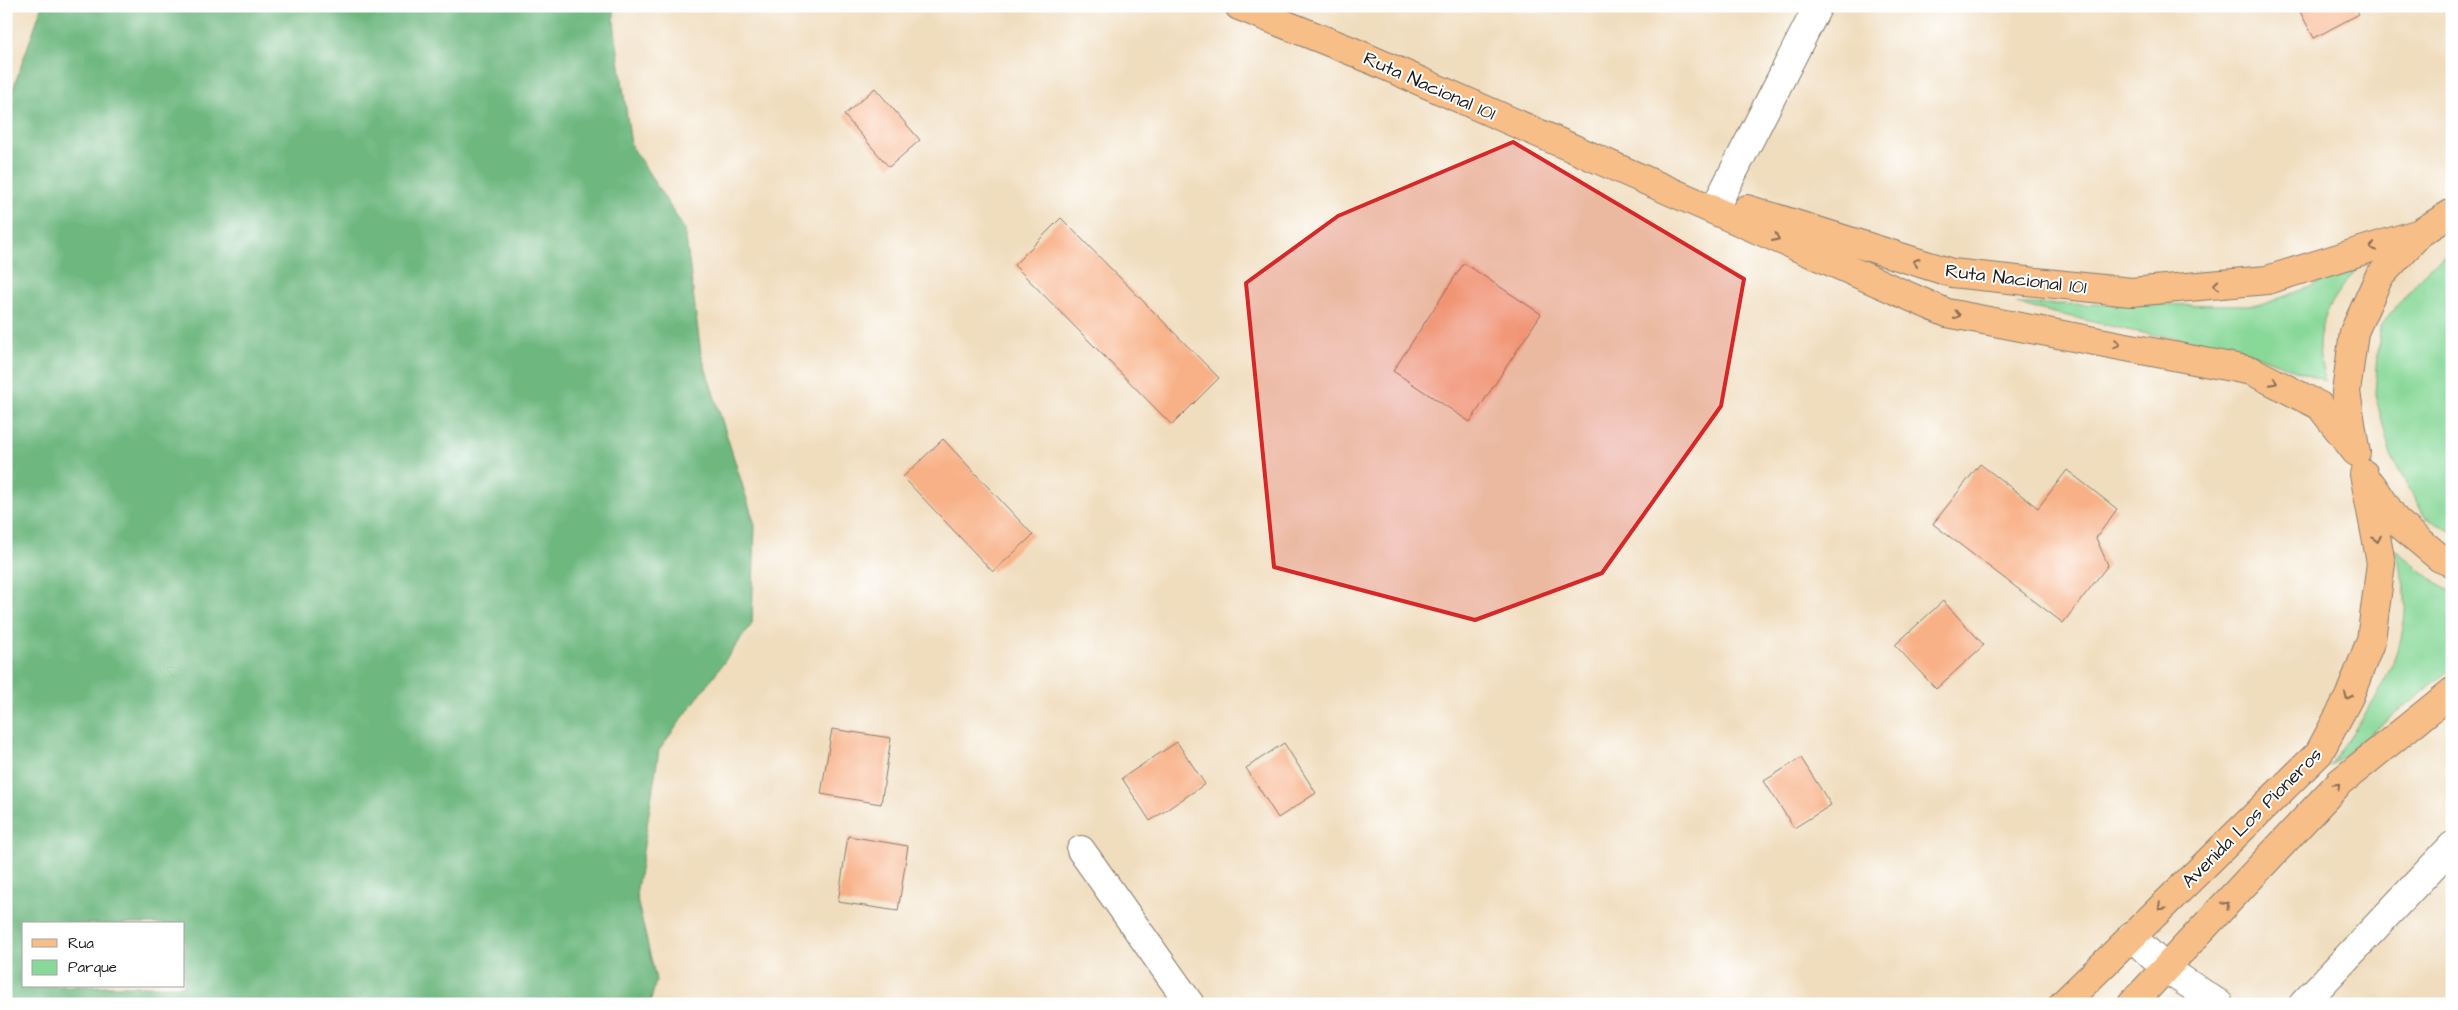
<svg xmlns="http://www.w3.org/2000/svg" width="2458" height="1010" viewBox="0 0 2458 1010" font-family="'Architects Daughter',sans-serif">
  <rect width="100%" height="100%" fill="#fff"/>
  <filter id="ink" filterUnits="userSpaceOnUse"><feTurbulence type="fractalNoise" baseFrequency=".02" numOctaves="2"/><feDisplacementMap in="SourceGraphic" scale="10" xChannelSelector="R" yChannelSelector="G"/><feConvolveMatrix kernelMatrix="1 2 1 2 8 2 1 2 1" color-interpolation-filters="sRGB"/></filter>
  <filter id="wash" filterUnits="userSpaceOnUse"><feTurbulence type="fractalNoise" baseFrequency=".0096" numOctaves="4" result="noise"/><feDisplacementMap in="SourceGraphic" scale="20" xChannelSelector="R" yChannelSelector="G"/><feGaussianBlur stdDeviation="1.12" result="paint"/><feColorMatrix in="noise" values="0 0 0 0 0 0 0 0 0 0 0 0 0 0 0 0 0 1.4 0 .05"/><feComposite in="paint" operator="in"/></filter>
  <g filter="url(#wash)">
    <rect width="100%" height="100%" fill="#f0ddbe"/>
    <!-- green -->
    <g fill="#88d898" stroke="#527a5a">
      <path d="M2452,250V532L2425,517L2391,456L2375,394L2380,327L2427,270Z"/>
      <path d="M2358,268C2339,290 2319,315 2319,347C2319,358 2323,370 2325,381L2237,348L2132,331L2016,304L2262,305Z"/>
      <path d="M2394,549L2435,582L2452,591V668L2329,767C2363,716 2410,660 2405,594C2404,579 2398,563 2394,549Z"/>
    </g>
    <!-- forest -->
    <path fill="#6eb880" stroke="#456a4e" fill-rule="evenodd" d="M42,6H614V23L631,145L685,230L701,354L755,525L752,624L659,750L636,895L656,980L650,1004H6V109ZM24,924H184V986H24Z"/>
    <g id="blocks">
      <!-- building -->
      <g fill="#f8b086">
        <path d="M2297,6H2354L2359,14L2314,38Z"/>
        <path d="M875,88L920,140L889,167L844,115Z"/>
        <path d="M1061,218L1219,378L1172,425L1014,265Z"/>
        <path d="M1464,263L1541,314L1470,422L1393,371Z"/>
        <path d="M943,439L1033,535L993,572L903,477Z"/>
        <path d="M1980,464L2038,508L2067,470L2117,509L2096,538L2108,565L2063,623L1933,524Z"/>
        <path d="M1943,601L1984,645L1936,689L1895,645Z"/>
        <path d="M832,729L891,738L881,804L821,794Z"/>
        <path d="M1177,742L1205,784L1150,821L1122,778Z"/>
        <path d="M1284,743L1316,793L1278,818L1246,768Z"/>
        <path d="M1801,758L1831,805L1794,828L1764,781Z"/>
        <path d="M848,836L908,846L898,911L838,902Z"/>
      </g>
    </g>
  </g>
  <g filter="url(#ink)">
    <use href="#blocks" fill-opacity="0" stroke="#867c6d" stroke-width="1"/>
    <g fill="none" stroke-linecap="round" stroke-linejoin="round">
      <!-- minor casing -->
      <g stroke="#867c6d" stroke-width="30">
        <g id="minor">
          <path d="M1719,200L1818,6"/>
          <path d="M1081,850L1190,1004"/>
          <path d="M2131,936L2166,969L2219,1004"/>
          <path d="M2303,1004L2452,846"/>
        </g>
      </g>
      <!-- major casing -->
      <g stroke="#867c6d" stroke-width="30">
        <g id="major">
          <path d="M1239,6L1354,52L1947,313L2252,371L2320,406L2356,452"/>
          <path d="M1747,209L1952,273L2131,292L2267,280L2420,233"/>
          <path d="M2355,448L2346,392L2354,332L2379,277L2420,233L2452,213"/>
          <path d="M2372,485L2396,521L2440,558L2452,563"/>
          <path d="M2063,1004L2319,753L2349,697L2371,640L2381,563L2364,474"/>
          <path d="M2132,1004L2339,783L2452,692"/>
        </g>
      </g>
      <!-- minor -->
      <use href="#minor" stroke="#fff" stroke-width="28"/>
      <!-- major -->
      <use href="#major" stroke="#f7be88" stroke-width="28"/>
    </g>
    <!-- one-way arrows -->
    <defs><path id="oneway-chevron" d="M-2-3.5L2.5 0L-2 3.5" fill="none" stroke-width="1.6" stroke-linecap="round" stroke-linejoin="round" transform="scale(1.25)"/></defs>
    <g stroke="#8a6d52">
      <use href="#oneway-chevron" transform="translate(1776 238) rotate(24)"/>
      <use href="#oneway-chevron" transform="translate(2373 247) rotate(163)"/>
      <use href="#oneway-chevron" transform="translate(1916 262) rotate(-163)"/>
      <use href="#oneway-chevron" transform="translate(2216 285) rotate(175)"/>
      <use href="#oneway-chevron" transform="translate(1957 315) rotate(10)"/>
      <use href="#oneway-chevron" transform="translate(2117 344) rotate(10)"/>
      <use href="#oneway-chevron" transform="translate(2274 382) rotate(27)"/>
      <use href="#oneway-chevron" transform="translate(2377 539) rotate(79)"/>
      <use href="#oneway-chevron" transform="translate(2348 696) rotate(114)"/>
      <use href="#oneway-chevron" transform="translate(2337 786) rotate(-45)"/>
      <use href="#oneway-chevron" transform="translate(2226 905) rotate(-47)"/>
      <use href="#oneway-chevron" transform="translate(2161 907) rotate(136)"/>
    </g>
  </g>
  <!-- marked area -->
  <path fill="#d62828" fill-opacity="0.2" stroke="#d62828" stroke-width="4" stroke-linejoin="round" d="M1513,142L1744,279L1721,406L1602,573L1475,620L1274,567L1246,283L1338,216Z"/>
  <g text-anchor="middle" stroke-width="4" stroke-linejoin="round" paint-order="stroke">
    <!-- street labels -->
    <g font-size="19" fill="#1c1c1c" stroke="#fff">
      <text transform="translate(1430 85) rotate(24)" y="7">Ruta Nacional 101</text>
      <text transform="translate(2016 278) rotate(7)" y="7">Ruta Nacional 101</text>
      <text transform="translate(2251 817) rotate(-45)" y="7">Avenida Los Pioneros</text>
    </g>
  </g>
  <!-- margin -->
  <rect width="2458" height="1010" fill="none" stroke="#fff" stroke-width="25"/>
  <!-- legend -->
  <rect x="22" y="922" width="162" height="65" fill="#ffffff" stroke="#a4a4a4"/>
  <rect x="32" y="939" width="25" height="8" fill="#f7be88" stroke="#a4a4a4"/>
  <text x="68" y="948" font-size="15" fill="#1c1c1c">Rua</text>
  <rect x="32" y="960" width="25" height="15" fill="#88d898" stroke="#a4a4a4"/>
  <text x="68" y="972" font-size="15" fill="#1c1c1c">Parque</text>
</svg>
